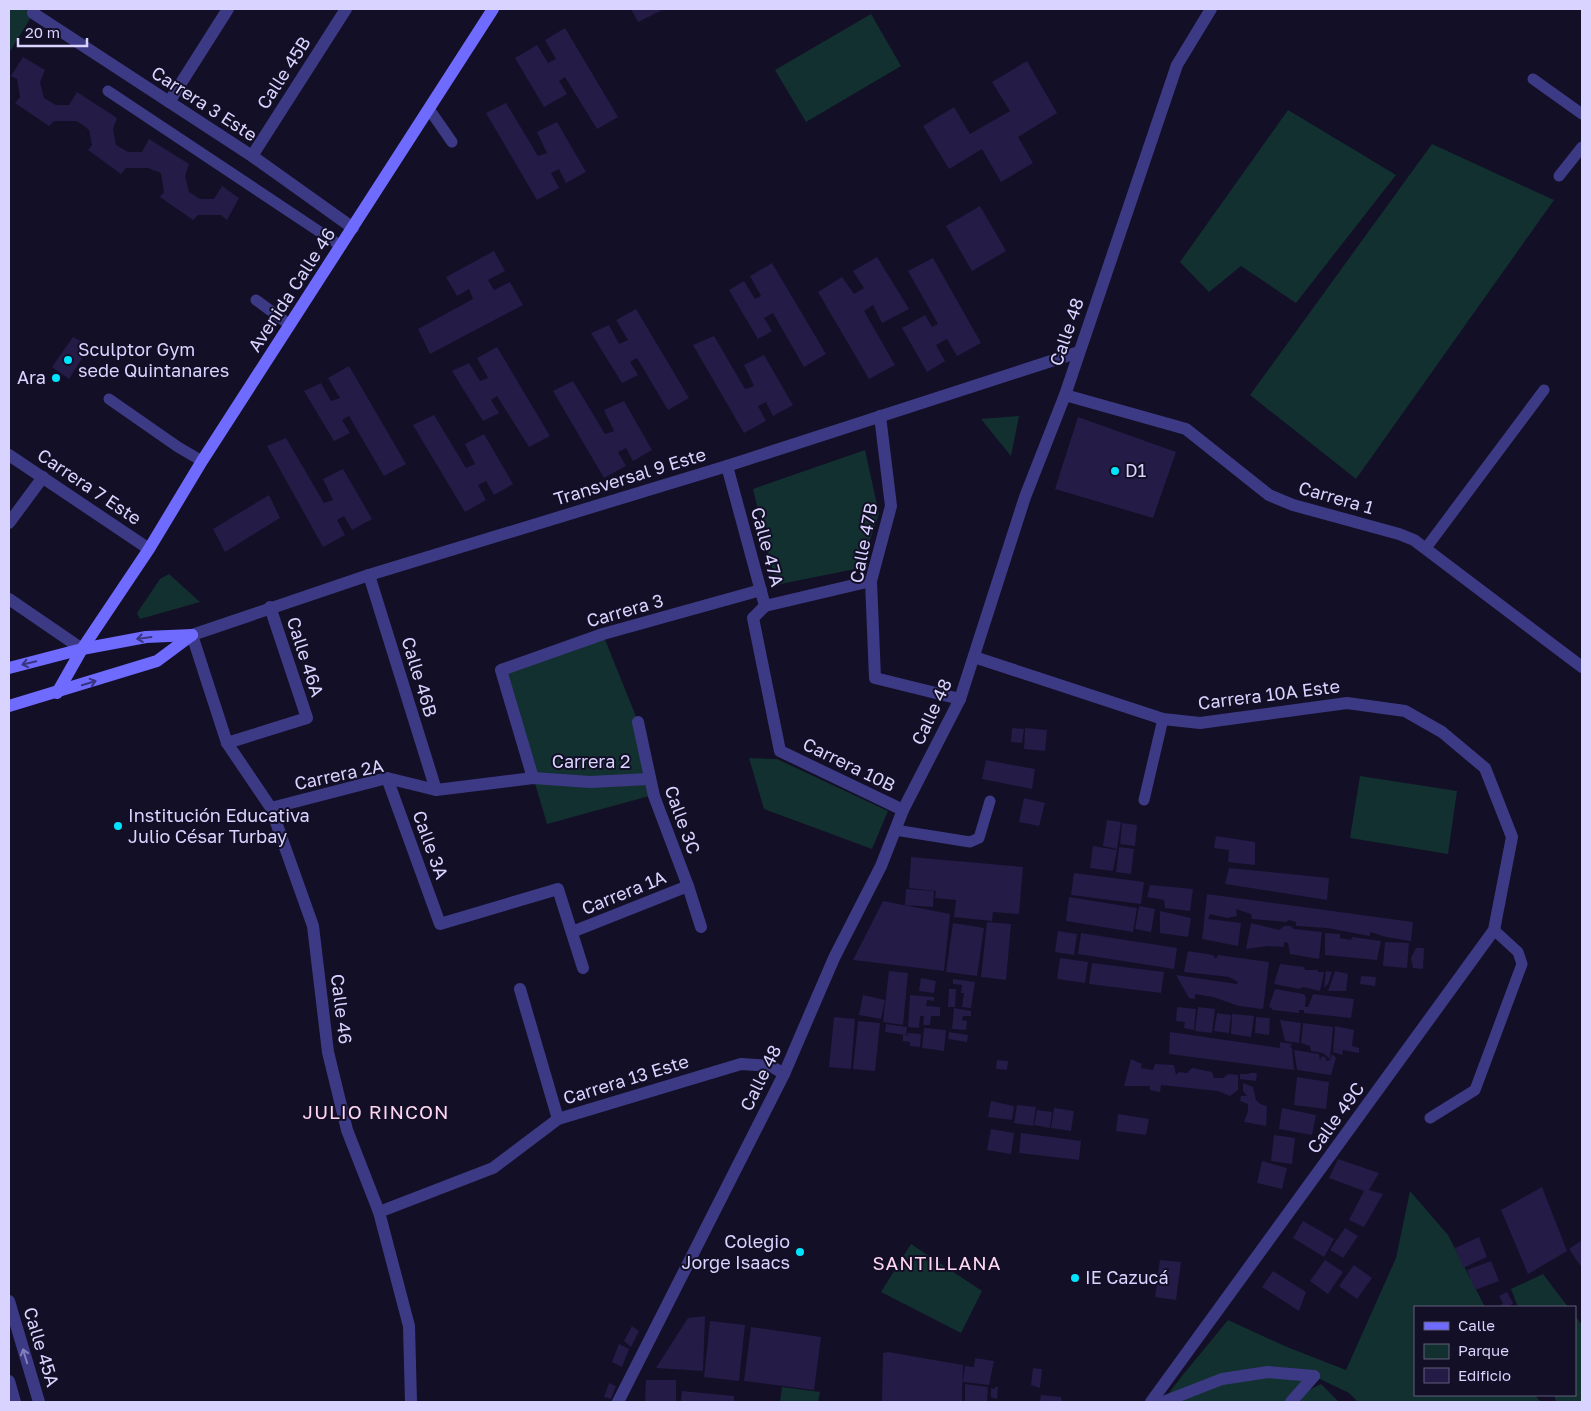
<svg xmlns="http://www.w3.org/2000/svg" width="1591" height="1411" viewBox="0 0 1591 1411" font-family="'Golos Text',sans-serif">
  <rect width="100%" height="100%" fill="#130f26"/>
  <!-- green -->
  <g fill="#12302f">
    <path d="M9,9H36L9,53Z"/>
    <path d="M871,14L901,66L806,122L775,70Z"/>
    <path d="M1288,110L1396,175L1296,303L1241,266L1209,292L1180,262Z"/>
    <path d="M1432,144L1554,200L1356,479L1250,395Z"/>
    <path d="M1019,416L1011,456L981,419Z"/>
    <path d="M865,450L879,514L860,568L776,585L753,489Z"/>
    <path d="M169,574L200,602L140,619L137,613L160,579Z"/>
    <path d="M604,637L637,719L653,795L547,824L502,671Z"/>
    <path d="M749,758L777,759L888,811L872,849L764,809Z"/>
    <path d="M1360,776L1457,791L1448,854L1350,838Z"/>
    <path d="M1410,1191L1448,1235L1485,1307H1415V1395H1535L1541,1402H1358L1349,1393L1314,1376L1299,1395L1321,1384L1339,1402H1162L1182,1376L1228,1320L1287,1347L1346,1370L1396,1258Z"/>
    <path d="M911,1244L982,1291L961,1333L881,1292Z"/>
    <path d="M1543,1274L1568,1307H1518L1511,1289Z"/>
    <path d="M1575,1316L1582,1325V1402H1556L1554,1395H1575Z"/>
    <path d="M782,1387L820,1392L818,1402H780Z"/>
  </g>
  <!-- building -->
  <g fill="#241b47">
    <path d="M631,9H664L638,22Z"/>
    <path d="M565,28L618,117L597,129L565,77L559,81L567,94L544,107L515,58L537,45L548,63L556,59L545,40Z"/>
    <path d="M23,57L45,70L40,82L44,98L56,105H69L77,92L117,118L113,129L116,145L128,152H142L149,139L189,164L185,176L189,192L200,199H214L222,186L239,198L227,220L221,215H198L193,220L160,197L164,192L161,173L148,168H126L121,174L88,150L92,145L89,130L83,125L76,121H54L49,126L15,103L20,97L17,79L11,76Z"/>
    <path d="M1027,61L1057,113L1018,137L1033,163L1001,182L982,149L949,169L923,126L954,107L970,134L1010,111L992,82Z"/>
    <path d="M506,103L538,156L547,153L537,132L557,122L586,172L566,183L559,169L551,173L559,188L537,200L486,113Z"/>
    <path d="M980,206L1006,251L972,271L946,226Z"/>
    <path d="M494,251L505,271L488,280L494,290L510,282L523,305L430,354L418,329L473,299L469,289L457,296L446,277Z"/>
    <path d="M877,257L909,309L882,323L873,305L864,311L895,365L869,379L818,292L842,277L854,294L864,288L853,271Z"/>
    <path d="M933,258L981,343L957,356L947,339L936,345L945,361L927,372L902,328L925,315L932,327L938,324L908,271Z"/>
    <path d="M772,263L826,354L804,367L773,313L764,318L772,331L758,339L729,290L744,281L755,299L761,296L750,276Z"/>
    <path d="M636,309L689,398L668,410L637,358L630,362L638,375L622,383L591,333L609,325L619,344L628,340L616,320Z"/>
    <path d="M714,336L745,389L754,386L744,365L764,355L793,405L773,416L766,402L758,406L766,421L744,433L693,345Z"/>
    <path d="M73,337L90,346L69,379L52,367Z"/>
    <path d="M497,347L550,436L529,447L497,396L491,400L499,413L483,421L452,371L469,363L480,381L488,378L477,358Z"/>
    <path d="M349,366L406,464L384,476L349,416L342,420L350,433L334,441L304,391L321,383L331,401L340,398L328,378Z"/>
    <path d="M573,381L605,434L614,431L604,410L624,401L652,450L633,461L626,448L618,452L626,466L604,478L553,391Z"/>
    <path d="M434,415L466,468L475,464L465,444L484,434L513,484L494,495L486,481L478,485L486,500L465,512L413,425Z"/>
    <path d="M1078,417L1176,452L1153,518L1055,489Z"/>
    <path d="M286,438L324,503L333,500L323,479L343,469L372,519L352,530L344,516L337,520L345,535L323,547L267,446Z"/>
    <path d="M269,495L280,518L225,552L213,529Z"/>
    <path d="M1012,728L1024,729L1022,743L1011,742Z"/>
    <path d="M1025,728L1047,730L1045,751L1024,749Z"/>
    <path d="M986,760L1035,769L1032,789L982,779Z"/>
    <path d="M1024,798L1045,803L1039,826L1019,822Z"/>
    <path d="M1107,820L1121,822L1117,849L1103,846Z"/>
    <path d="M1122,823L1137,825L1135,846L1120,844Z"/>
    <path d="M1216,836L1255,842V865L1228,862L1229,850L1214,848Z"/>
    <path d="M1093,846L1117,850L1113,871L1090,868Z"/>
    <path d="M1119,847L1134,849L1131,874L1116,872Z"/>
    <path d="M911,857L1023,867L1019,914L993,912L992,921L954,917L956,900L935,898L936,891L909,888Z"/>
    <path d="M1229,868L1329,878L1327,900L1225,884Z"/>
    <path d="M1074,873L1144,882L1141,904L1071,895Z"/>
    <path d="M1150,885L1193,889L1190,911L1165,908L1164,900L1147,897Z"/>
    <path d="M906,889L934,891L933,907L905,905Z"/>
    <path d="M1207,894L1413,922L1411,941L1386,937L1370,932V936L1327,928L1296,926V922L1289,920L1286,922L1252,919L1251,914L1236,909L1237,916L1227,918L1210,914L1208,919L1241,923L1238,946L1202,939Z"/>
    <path d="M1069,897L1137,908L1133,932L1066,921Z"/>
    <path d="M883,901L950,914L944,971L853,960Z"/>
    <path d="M1139,906L1155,909L1151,932L1135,929Z"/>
    <path d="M1160,911L1191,918L1188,937L1160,933Z"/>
    <path d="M987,922L1011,924L1006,980L981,977Z"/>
    <path d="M953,923L984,928L977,976L946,972Z"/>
    <path d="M1251,923L1279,930L1284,926H1290L1294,929L1322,932L1319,959L1290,954L1288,943L1284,942V947L1268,946L1246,949Z"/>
    <path d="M1058,931L1077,934L1074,955L1055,952Z"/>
    <path d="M1081,933L1177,948L1174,969L1078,954Z"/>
    <path d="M1325,933L1340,934V938L1351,940L1352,937L1381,941L1377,960L1325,955Z"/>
    <path d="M1385,942L1409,943L1407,968L1383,966Z"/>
    <path d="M1416,948H1424L1423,969L1413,968L1411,958Z"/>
    <path d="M1188,951L1213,955L1216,959L1218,955L1269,962L1263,1009L1239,1006L1213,997L1195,994V999L1189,998L1176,975L1237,984L1238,982L1229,977L1184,972Z"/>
    <path d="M1060,958L1088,962L1085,983L1057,979Z"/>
    <path d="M1092,963L1164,972L1161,993L1089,984Z"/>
    <path d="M1280,964L1304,967L1305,970H1318V972H1324L1320,991L1303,987L1299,989L1274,984Z"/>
    <path d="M889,971L908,973L903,1025L883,1022Z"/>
    <path d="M1326,971L1332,972L1328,984L1324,988Z"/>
    <path d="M1335,971L1348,974L1346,991H1328Z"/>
    <path d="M1361,976L1376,977L1375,986L1360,984Z"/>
    <path d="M921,978L936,981L934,993L919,991Z"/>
    <path d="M953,979L975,982L971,1008L962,1007L964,993H961L962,985L953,984Z"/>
    <path d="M949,989H956L955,1007H948Z"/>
    <path d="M1275,989L1304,994L1306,998L1305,1007H1308L1313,994L1354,999L1351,1018L1304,1013V1010H1299V1013L1273,1010L1269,1006Z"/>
    <path d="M863,995L885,1000L881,1019L859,1015Z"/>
    <path d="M910,995L934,997V1001L927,1000L926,1006L940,1007V1016H931L930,1025H923L924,1016H920L919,1028L908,1027Z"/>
    <path d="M1177,1007L1196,1009L1194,1030L1184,1028L1185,1022L1176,1021Z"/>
    <path d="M1198,1007L1215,1009L1212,1033L1195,1031Z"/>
    <path d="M954,1008L971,1011V1016H963L962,1020L967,1021L966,1030L952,1029Z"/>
    <path d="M1217,1013L1231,1015L1229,1033L1214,1031Z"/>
    <path d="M1232,1014L1254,1016L1251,1037L1231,1034Z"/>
    <path d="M834,1017L855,1019L851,1069L829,1067Z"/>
    <path d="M1256,1017L1270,1018L1269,1035L1255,1033Z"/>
    <path d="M1280,1020L1301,1023L1299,1043L1285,1041Z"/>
    <path d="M858,1021L880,1023L875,1071L853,1069Z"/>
    <path d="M1303,1023L1333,1027L1330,1059L1323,1053L1311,1051L1310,1046L1301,1043Z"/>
    <path d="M886,1024L907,1027L906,1035L885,1032Z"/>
    <path d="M1335,1026L1354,1030L1352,1046L1359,1048V1053L1343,1050L1342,1055L1333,1052Z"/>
    <path d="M924,1028L946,1030L944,1051L922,1048Z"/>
    <path d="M949,1032L968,1035L967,1042L948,1039Z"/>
    <path d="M1170,1032L1280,1048V1042L1293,1044L1290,1046L1292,1048L1294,1070L1169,1054Z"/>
    <path d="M907,1033L921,1034L920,1047L910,1046V1042L903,1041V1035L911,1036L907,1035Z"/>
    <path d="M1294,1050L1319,1054L1320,1060L1322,1056L1326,1058V1061L1330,1060L1332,1054L1336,1058L1331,1075L1297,1070Z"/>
    <path d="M1131,1059L1142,1064L1141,1068L1153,1070L1155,1064L1174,1065L1176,1075L1179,1072L1187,1073L1192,1068L1212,1072L1214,1078H1223L1228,1074L1238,1075V1090L1230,1096L1218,1091L1161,1085L1160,1092L1150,1090V1086H1124Z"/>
    <path d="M997,1060L1008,1061L1007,1070L996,1069Z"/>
    <path d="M1250,1073H1257L1256,1081L1240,1079V1074H1248Z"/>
    <path d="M1297,1077L1329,1082L1326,1109L1294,1105Z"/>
    <path d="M1243,1083L1253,1087L1256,1100L1260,1104L1267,1106L1266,1126L1244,1122L1248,1111V1104L1240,1101L1241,1096H1247L1243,1091Z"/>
    <path d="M991,1101L1014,1106L1012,1120L988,1117Z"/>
    <path d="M1017,1105L1036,1107L1033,1126L1014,1123Z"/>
    <path d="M1054,1108L1074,1111L1071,1131L1051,1128Z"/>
    <path d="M1282,1108L1316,1115L1312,1135L1279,1129Z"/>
    <path d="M1037,1110L1052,1112L1050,1128L1034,1125Z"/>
    <path d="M1118,1114L1149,1119L1146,1135L1116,1131Z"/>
    <path d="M991,1129L1014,1133L1011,1154L987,1150Z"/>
    <path d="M1021,1133L1081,1141L1079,1160L1019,1153Z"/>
    <path d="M1274,1135L1295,1138L1292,1164L1271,1161Z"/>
    <path d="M1338,1159L1379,1173L1369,1190L1383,1194L1364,1227L1349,1220L1364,1191L1329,1178Z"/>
    <path d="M1262,1161L1287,1168L1282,1189L1257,1183Z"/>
    <path d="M1542,1187L1567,1251L1528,1274L1501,1210Z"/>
    <path d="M1303,1221L1334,1239L1324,1257L1293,1238Z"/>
    <path d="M1345,1228L1358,1236L1343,1258L1330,1250Z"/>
    <path d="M1479,1237L1487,1257L1463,1268L1455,1248Z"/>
    <path d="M1582,1240V1268L1569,1249Z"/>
    <path d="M1160,1260L1181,1262L1176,1300L1155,1297Z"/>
    <path d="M1325,1260L1343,1272L1328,1294L1310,1281Z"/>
    <path d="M1491,1261L1499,1281L1475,1290L1467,1270Z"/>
    <path d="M1354,1265L1372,1278L1357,1299L1339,1286Z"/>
    <path d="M1273,1271L1306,1292L1299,1311L1262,1287Z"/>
    <path d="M1507,1292L1513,1303L1511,1305L1512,1307H1501L1500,1306L1503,1303L1499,1296Z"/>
    <path d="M705,1316L703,1371L656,1368L688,1318Z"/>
    <path d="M710,1321L745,1325L739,1381L704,1377Z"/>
    <path d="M632,1326L639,1331L631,1347L624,1341Z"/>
    <path d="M751,1327L821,1337L814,1390L744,1381Z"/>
    <path d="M619,1344L629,1349L622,1367L612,1362Z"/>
    <path d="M888,1352L963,1365L962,1402H893L882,1401L883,1353Z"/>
    <path d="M975,1358L994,1361L989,1385L963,1382L965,1366L974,1367Z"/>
    <path d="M1033,1368L1042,1369L1040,1388L1031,1385Z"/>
    <path d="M646,1380H676V1402H645Z"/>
    <path d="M609,1383L616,1386L611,1399L604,1397Z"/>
    <path d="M965,1384L988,1387L987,1402H965Z"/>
    <path d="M995,1387H998L997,1399L991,1397V1388L995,1389Z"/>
    <path d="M682,1391L734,1396V1402H681Z"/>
    <path d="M1041,1395L1061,1397L1062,1402H1040Z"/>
  </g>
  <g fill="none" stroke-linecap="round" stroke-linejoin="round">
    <!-- service -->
    <g stroke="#3d3a85" stroke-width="11">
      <path d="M1533,79L1582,114"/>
      <path d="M108,91L341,246"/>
      <path d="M429,109L452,142"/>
      <path d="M1559,176L1582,147"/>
      <path d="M256,300L290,325"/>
      <path d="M109,399L178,447L202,461"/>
      <path d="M1426,548L1544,390"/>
      <path d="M1144,800L1163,719"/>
      <path d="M895,830L970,842L979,838L990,801"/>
      <path d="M1430,1118L1475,1090L1522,964L1518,952L1494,930"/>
    </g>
    <!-- pedestrian -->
    <path stroke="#3d3a85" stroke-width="12" d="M252,156L346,9"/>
    <!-- minor -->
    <g stroke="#3d3a85" stroke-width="12">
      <path d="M33,13L252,156L353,228"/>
      <path d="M169,102L228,9"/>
      <path d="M1065,395L1186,429L1269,495L1293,505L1399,534L1414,540L1582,667"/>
      <path d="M880,416L891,506L871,581L875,678L960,699"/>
      <path d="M9,455L149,549"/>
      <path d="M727,466L765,606L753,618L780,751L903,810"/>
      <path d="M9,523L43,477"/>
      <path d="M369,575L436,790"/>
      <path d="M9,599L82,649"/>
      <path d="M765,606L871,581"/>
      <path d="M974,657L1163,719L1200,723L1347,703L1405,711L1442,732L1485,768L1512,837L1494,930L1151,1402"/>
      <path d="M638,722L654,796L688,886L701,927"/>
      <path d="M227,743L307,718L270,607"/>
      <path d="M387,778L440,924L558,889L583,968"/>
      <path d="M533,778L501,670L603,634L761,590"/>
      <path d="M271,808L387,778L436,790L533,778L590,782L649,779"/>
      <path d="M572,932L688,886"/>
      <path d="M520,989L558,1119"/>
      <path d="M379,1212L493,1168L558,1119L741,1064L771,1066L784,1074"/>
      <path d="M9,1301L39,1402"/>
      <path d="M9,1381L15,1402"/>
      <path d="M411,1402L409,1326L379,1212L347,1130L328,1052L313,926L271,808L227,743L192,635L369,575L727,466L1079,352"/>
      <path d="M618,1402L784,1074L834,958L881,866L903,810L960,699L1025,497L1065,395L1177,65L1211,9"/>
      <path d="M1163,1402L1222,1379L1268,1372L1314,1376"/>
      <path d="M1291,1402L1314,1376"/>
    </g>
    <!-- secondary -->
    <g stroke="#6f6bff" stroke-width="12">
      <path d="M9,668L82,649L146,637L192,635"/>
      <path d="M57,693L82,649L149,549L202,461L493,9"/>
      <path d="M9,706L157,661L192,635"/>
    </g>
  </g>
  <!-- one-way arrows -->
  <defs><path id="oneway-shaft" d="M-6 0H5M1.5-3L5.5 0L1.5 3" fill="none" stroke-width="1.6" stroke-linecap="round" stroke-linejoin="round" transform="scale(1.25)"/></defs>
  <g stroke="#38347d">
    <use href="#oneway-shaft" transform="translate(144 638) rotate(172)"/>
    <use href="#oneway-shaft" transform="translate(29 663) rotate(166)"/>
    <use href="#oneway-shaft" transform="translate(89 683) rotate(-17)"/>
  </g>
  <use stroke="#837fbc" href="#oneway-shaft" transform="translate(25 1356) rotate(-107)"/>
  <!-- markers -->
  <g fill="#00e5ff" stroke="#130f26" stroke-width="2">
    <circle cx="68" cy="360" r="5"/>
    <circle cx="56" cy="378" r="5"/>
    <circle cx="1115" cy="471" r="5"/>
    <circle cx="118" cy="826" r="5"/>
    <circle cx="800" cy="1252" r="5"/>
    <circle cx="1075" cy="1278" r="5"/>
  </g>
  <g text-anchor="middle" stroke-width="4" stroke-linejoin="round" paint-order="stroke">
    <!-- street labels -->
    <g font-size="18" fill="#d9d4ff" stroke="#130f26">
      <text transform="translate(284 73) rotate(-57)" y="6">Calle 45B</text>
      <text transform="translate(204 104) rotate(33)" y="6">Carrera 3 Este</text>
      <text transform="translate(292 290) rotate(-57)" y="6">Avenida Calle 46</text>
      <text transform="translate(1067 332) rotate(-71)" y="6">Calle 48</text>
      <text transform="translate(630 477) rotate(-17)" y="6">Transversal 9 Este</text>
      <text transform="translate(89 487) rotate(34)" y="6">Carrera 7 Este</text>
      <text transform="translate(1336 498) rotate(16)" y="6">Carrera 1</text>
      <text transform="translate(864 543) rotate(-79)" y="6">Calle 47B</text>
      <text transform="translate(767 547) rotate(75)" y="6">Calle 47A</text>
      <text transform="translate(625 611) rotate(-16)" y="6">Carrera 3</text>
      <text transform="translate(305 657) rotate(72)" y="6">Calle 46A</text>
      <text transform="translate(419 677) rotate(73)" y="6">Calle 46B</text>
      <text transform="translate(1269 695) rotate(-7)" y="6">Carrera 10A Este</text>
      <text transform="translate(932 712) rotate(-65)" y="6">Calle 48</text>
      <text x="591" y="768">Carrera 2</text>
      <text transform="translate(849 765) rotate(26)" y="6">Carrera 10B</text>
      <text transform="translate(339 775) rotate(-12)" y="6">Carrera 2A</text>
      <text transform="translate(682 820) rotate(70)" y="6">Calle 3C</text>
      <text transform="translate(430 845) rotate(70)" y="6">Calle 3A</text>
      <text transform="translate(624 893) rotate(-22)" y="6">Carrera 1A</text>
      <text transform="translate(341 1009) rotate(83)" y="6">Calle 46</text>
      <text transform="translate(761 1078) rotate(-64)" y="6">Calle 48</text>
      <text transform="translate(626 1080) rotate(-17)" y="6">Carrera 13 Este</text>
      <text transform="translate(1336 1118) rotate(-54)" y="6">Calle 49C</text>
      <text transform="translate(41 1347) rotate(73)" y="6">Calle 45A</text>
    </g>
    <!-- poi labels -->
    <g font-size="18" fill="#d9d4ff" stroke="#130f26" text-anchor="start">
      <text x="78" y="356">Sculptor Gym<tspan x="78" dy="21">sede Quintanares</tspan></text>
      <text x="46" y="384" text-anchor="end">Ara</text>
      <text x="1125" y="477">D1</text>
      <text x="128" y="822">Institución Educativa<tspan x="128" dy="21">Julio César Turbay</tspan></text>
      <text x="790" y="1248" text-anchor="end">Colegio<tspan x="790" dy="21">Jorge Isaacs</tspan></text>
      <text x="1085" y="1284">IE Cazucá</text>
    </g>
    <!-- neighbourhood labels -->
    <g font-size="19" letter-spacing="1" fill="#ffd6f0" stroke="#130f26">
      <text x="376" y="1119">JULIO RINCON</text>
      <text x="937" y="1270">SANTILLANA</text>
    </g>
  </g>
  <!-- border -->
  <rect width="1591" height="1411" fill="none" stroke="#d9d4ff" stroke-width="20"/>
  <!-- legend -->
  <rect x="1414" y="1306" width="162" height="90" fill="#130f26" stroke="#625e7d"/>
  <rect x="1424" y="1322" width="25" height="8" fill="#6f6bff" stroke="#625e7d"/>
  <text x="1458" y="1331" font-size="15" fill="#d9d4ff">Calle</text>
  <rect x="1424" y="1344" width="25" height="15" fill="#12302f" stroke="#625e7d"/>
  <text x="1458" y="1356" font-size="15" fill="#d9d4ff">Parque</text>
  <rect x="1424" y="1368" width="25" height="15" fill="#241b47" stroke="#625e7d"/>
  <text x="1458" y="1381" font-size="15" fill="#d9d4ff">Edificio</text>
  <!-- scale -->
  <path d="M18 38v8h69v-8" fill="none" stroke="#d9d4ff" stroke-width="2.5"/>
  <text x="25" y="38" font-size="15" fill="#d9d4ff" stroke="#130f26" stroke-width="4" paint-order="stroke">20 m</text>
</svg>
